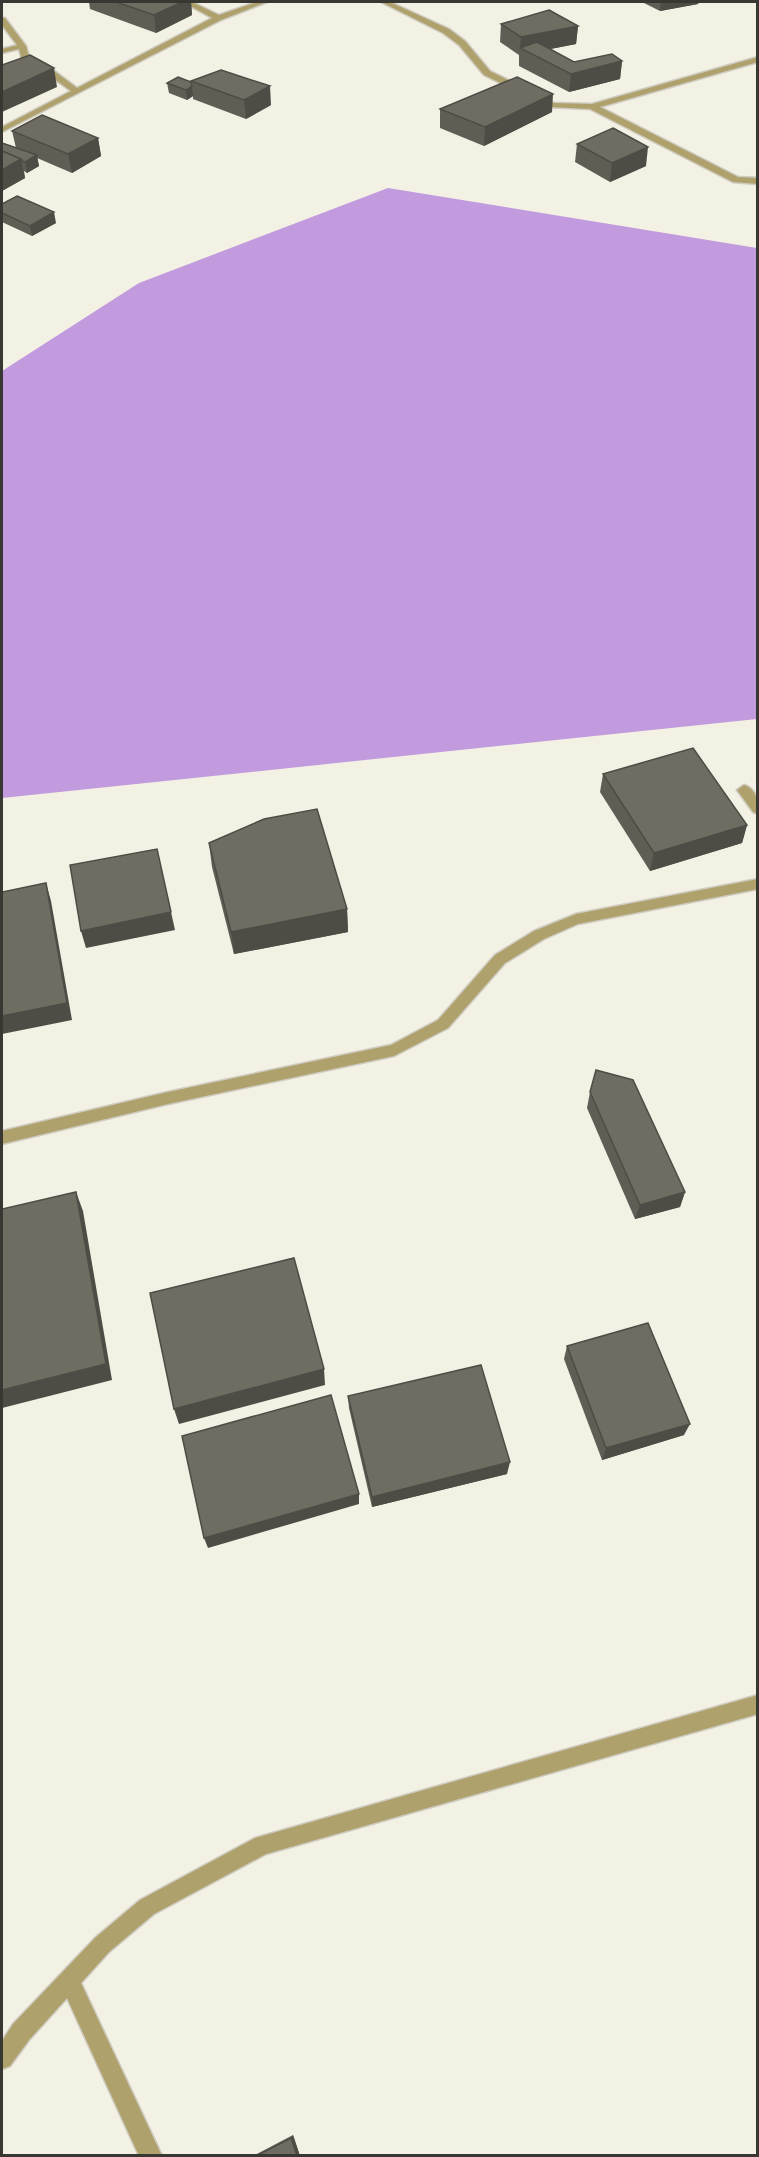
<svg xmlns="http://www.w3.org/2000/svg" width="759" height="2157" viewBox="0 0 759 2157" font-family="'Noto Sans',sans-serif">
  <rect width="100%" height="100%" fill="#f3f0e4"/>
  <!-- forest -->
  <path fill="#c19bdd" d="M388,188L757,248V719L2,798V371L139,283Z"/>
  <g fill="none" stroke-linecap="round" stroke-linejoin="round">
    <!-- minor casing -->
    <g stroke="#cecbc0" stroke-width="3">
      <g id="minor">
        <path d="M183,2H192L219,15L257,2H267L221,20L2,132V127L71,91L39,68L23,64L19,49L2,53V49L17,45L2,25V18H5L26,46L30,60L45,64L77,88L212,18Z"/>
        <path d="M381,2H390L449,29L465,41L490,71L554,103L592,104L758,57V62L600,107L738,177L758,178V184L733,182L590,109L549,107L484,75L459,45L443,33Z"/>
        <path d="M744,785C757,789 758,802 758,814L753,812L737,790Z"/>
        <path d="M758,879V889L578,924L544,939L505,963L448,1028L394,1056L168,1104L2,1144V1131L168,1092L391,1045L438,1020L495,955L534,931L576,914Z"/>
        <path d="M758,1695V1714L266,1854L154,1914L109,1952L81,1983L162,2156H139L67,1998L29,2040L10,2066L2,2069V2041L13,2024L95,1938L140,1900L255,1838Z"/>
      </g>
    </g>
    <!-- minor -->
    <use href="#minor" fill="#afa16c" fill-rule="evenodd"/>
  </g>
  <!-- wall -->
  <g fill="#5f5e54">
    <path d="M89,2H191L192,15L156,33L90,9Z"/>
    <path d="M642,2H699L698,4L660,11Z"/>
    <path d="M501,24L578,26L576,44L550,49L574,62L622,61L620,79L569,92L519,66V55L500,42Z"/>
    <path d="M191,81L271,105L246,119L193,99V96L187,100L169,93L167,83L191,82Z"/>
    <path d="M440,109L552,112L484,146L440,128Z"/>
    <path d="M12,131L98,138L101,156L72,173L37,158L39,166L27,173L24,171L25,178L2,191V143L16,148Z"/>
    <path d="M577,144L646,166L610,182L575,162Z"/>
    <path d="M2,204L56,223L32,236L2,222Z"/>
    <path d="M603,774L747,825L742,843L650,871L600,792Z"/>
    <path d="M209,843L347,909L348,932L234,954L212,867Z"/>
    <path d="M590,1092L685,1192L680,1207L635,1219L587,1108Z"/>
    <path d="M567,1346L684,1435L602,1460L564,1359Z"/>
    <path d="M348,1396L507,1474L372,1507L349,1408Z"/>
    <path d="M293,2135L300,2156H253Z"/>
  </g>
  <!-- shaded-wall -->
  <g fill="#4e4c45">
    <path d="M182,2H191L192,15L156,33L154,15Z"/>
    <path d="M661,2H699L698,4L660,11Z"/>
    <path d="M578,26L576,44L530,53L520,48L521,37Z"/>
    <path d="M622,61L620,79L569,92L571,74Z"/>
    <path d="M54,68L57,87L2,112V92Z"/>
    <path d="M192,86L193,96L187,100L186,90Z"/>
    <path d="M270,86L271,105L246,119L244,100Z"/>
    <path d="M553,94L552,112L484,146L485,127Z"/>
    <path d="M98,138L101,156L72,173L68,154Z"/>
    <path d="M648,147L646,166L610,182L612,163Z"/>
    <path d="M37,155L39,166L27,173L25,162Z"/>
    <path d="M21,159L25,178L2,191V170Z"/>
    <path d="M54,212L56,223L32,236L30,226Z"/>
    <path d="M747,825L742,843L650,871L654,853Z"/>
    <path d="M46,883L51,901L72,1020L2,1034V1016Z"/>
    <path d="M347,909L348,932L234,954L231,932Z"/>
    <path d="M171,912L175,930L86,948L81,931Z"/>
    <path d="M76,1192L83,1211L112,1380L2,1408V1390Z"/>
    <path d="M685,1192L680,1207L635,1219L640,1205Z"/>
    <path d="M324,1369L325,1385L179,1424L174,1409Z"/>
    <path d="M690,1424L684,1435L602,1460L606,1448Z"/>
    <path d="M510,1462L507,1474L372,1507V1497Z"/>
    <path d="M359,1494V1504L208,1548L204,1538Z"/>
    <path d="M293,2135L300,2156H297L291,2138Z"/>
  </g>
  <!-- building -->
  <g fill="#6f6d62" stroke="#4e4c45" stroke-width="1.5">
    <path d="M116,2H182L154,15Z"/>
    <path d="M549,10L578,26L521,37L501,24Z"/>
    <path d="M537,42L574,62L612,54L622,61L571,74L520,48Z"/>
    <path d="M30,55L54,68L2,92V65Z"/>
    <path d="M221,70L270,86L244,100L191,81Z"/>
    <path d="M178,77L191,82L192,86L186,90L167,83Z"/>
    <path d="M517,77L553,94L485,127L440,109Z"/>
    <path d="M42,115L98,138L68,154L12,131Z"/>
    <path d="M613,128L648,147L612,163L577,144Z"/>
    <path d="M2,143L37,155L25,162L22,161L21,159L2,151Z"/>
    <path d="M2,151L21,159L2,170Z"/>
    <path d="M17,196L54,212L30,226L2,213V204Z"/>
    <path d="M693,748L747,825L654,853L603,774Z"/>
    <path d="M317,809L347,909L231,932L209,843L264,819Z"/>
    <path d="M157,849L171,912L81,931L70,865Z"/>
    <path d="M46,883L67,1003L2,1016V892Z"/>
    <path d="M596,1070L633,1080L685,1192L640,1205L590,1092Z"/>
    <path d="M76,1192L106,1364L2,1390V1209Z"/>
    <path d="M294,1258L324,1369L174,1409L150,1293Z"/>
    <path d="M648,1323L690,1424L606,1448L567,1346Z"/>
    <path d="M481,1365L510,1462L372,1497L348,1396Z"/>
    <path d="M331,1395L359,1494L204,1538L182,1436Z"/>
    <path d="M291,2138L297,2156H256Z"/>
  </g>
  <!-- border -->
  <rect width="759" height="2157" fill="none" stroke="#383732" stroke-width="6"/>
</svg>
